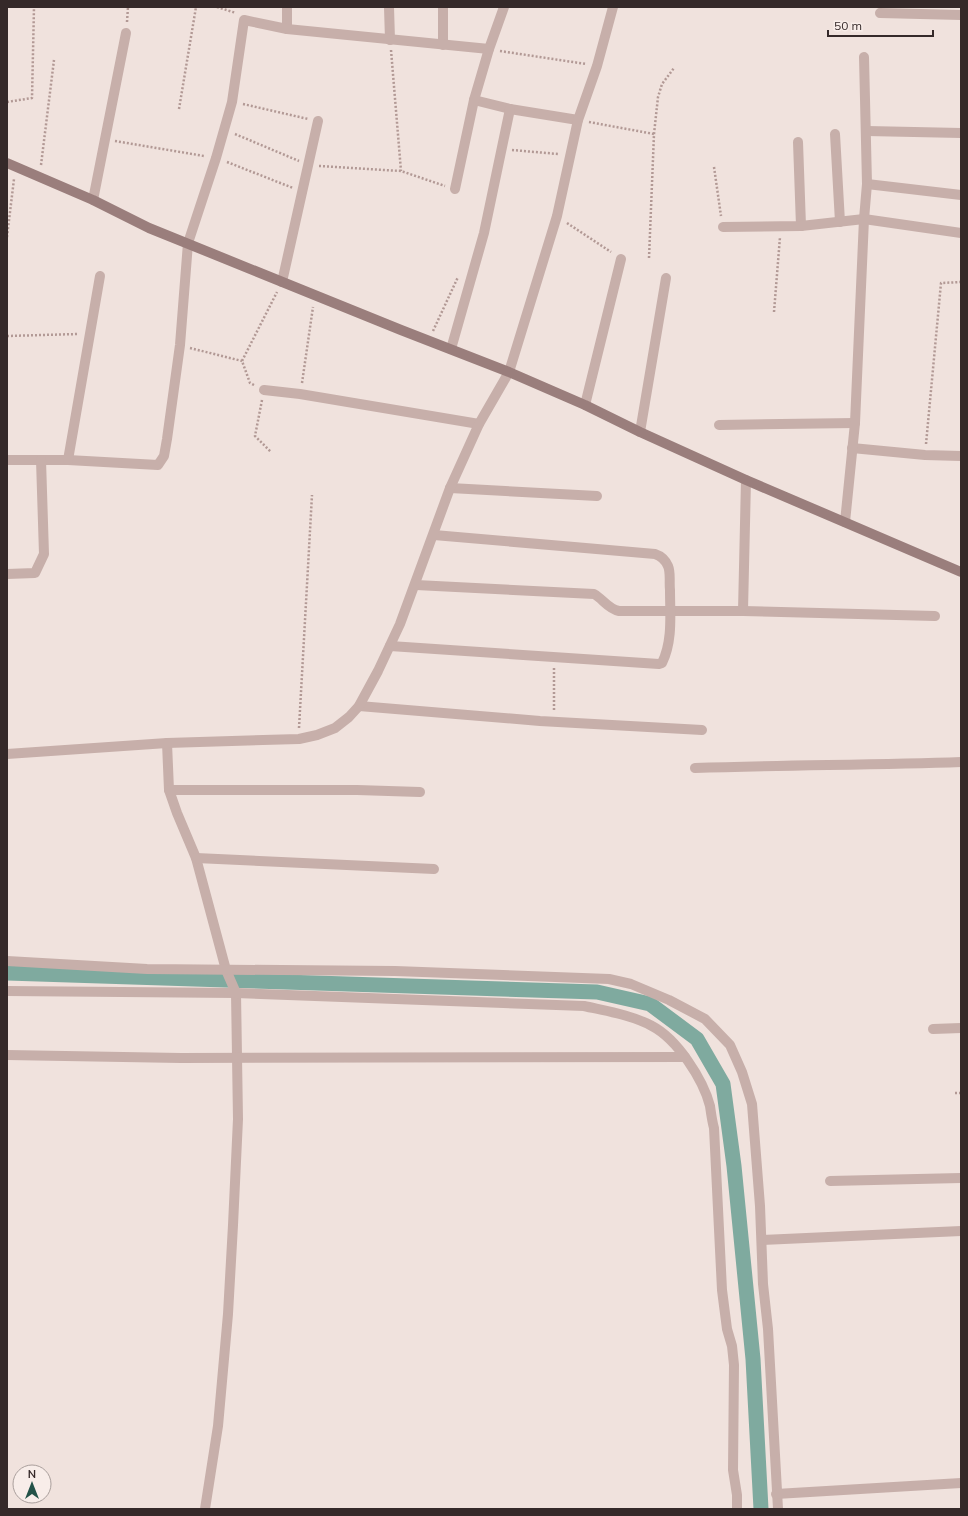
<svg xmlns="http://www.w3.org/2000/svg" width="968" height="1516" viewBox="0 0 968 1516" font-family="Mulish,sans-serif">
  <rect width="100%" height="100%" fill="#f0e2dd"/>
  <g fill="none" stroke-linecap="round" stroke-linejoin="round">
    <!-- canal -->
    <path stroke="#7faa9f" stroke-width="15" d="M7,973L597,992L650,1004L697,1039L723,1084L734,1166L753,1359L761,1509"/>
    <!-- path -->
    <g stroke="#b29995" stroke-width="2.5" stroke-dasharray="2 2" stroke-linecap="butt">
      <path d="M217,7L236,13"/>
      <path d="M127,22L128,7"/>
      <path d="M391,50L401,171"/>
      <path d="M500,51L586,64"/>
      <path d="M7,102L32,98L34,7"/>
      <path d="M243,104L308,119"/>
      <path d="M179,109L196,7"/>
      <path d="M589,122L654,134"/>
      <path d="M235,134L299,161"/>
      <path d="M115,141L204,156"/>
      <path d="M512,150L558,154"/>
      <path d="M227,162L293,188"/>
      <path d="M41,165L54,60"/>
      <path d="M319,166L401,171L445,186"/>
      <path d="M714,167L721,216"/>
      <path d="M567,223L611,252"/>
      <path d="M7,237L14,179"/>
      <path d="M649,258L654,134L658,97L662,84L674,68"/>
      <path d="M774,312L780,237"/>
      <path d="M433,331L458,277"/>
      <path d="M7,336L78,334"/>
      <path d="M190,348L242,361"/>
      <path d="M302,383L313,307"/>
      <path d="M254,385L250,383L242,361L277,292"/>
      <path d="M262,400L255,436L271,452"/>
      <path d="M926,444L941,283L961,282"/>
      <path d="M554,668V711"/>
      <path d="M299,728L312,495"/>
      <path d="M955,1093H961"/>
    </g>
    <!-- street -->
    <g stroke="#c7afaa" stroke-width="10">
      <path d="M287,7V29"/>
      <path d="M389,7L390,40"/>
      <path d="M880,13L961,15"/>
      <path d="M443,45V7"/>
      <path d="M474,100L510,109L578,120"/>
      <path d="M867,131L961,133"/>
      <path d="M835,134L840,222"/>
      <path d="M798,142L801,226"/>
      <path d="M867,184L961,195"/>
      <path d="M455,189L474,100L489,49L504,7"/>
      <path d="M93,200L126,33"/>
      <path d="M723,227L801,226L864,219L961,233"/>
      <path d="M282,282L318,121"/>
      <path d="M451,349L484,233L510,109"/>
      <path d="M264,390L300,394L479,424"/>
      <path d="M585,405L621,259"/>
      <path d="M719,425L855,423"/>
      <path d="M640,432L666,278"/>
      <path d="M852,448L925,455L961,456"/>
      <path d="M7,460H68L158,465L164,456L167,439L180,345L188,243L216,158L232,102L244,20L287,29L489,49"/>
      <path d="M68,460L100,276"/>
      <path d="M450,488L597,496"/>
      <path d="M845,522L855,423L864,219L867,184L864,57"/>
      <path d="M7,574L35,573L44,554L41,460"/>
      <path d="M416,585L594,594C603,599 608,609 619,611H743L935,616"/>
      <path d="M743,611L746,480"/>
      <path d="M390,646L659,664L662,663C673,641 670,614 670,590C669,582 671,573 668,566C665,559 661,556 655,554L434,535"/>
      <path d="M359,706L540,721L702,730"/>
      <path d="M167,743L169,790L177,813L196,858L226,970L236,993L238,1119L233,1225L228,1314L218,1426L205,1509"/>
      <path d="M7,754L167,743L299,739L317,735L335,728L349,717L359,706L378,671L400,624L450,488L479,424L509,372L557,216L578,120L597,66L613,7"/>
      <path d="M695,768C784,765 872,765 961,762"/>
      <path d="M169,790H357L420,792"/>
      <path d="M196,858L434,869"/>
      <path d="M7,961L147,969L395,971L609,979L631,984L669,1000L705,1019L730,1045L742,1072L752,1104L760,1206L763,1284L768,1329L778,1509"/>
      <path d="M7,991L236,993L584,1006C606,1011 632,1015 652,1026C677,1039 703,1079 710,1106C711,1113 712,1121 714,1128L722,1290L727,1329L732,1346L734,1365L733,1470L737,1495V1509"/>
      <path d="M933,1029L961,1028"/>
      <path d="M7,1055L181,1058L685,1057"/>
      <path d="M830,1181L961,1178"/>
      <path d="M762,1240L961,1231"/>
      <path d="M776,1494L961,1483"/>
    </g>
    <!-- secondary -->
    <path stroke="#9a7e7c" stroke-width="10" d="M7,163L93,200L149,228L401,330L509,372L585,405L640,432L746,480L961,572"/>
  </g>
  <!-- border -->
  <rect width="968" height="1516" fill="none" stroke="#352929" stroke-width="16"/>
  <!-- north arrow -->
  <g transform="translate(32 1484)"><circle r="19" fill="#f8ede9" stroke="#aa9f9c"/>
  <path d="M0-3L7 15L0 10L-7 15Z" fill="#235248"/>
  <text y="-6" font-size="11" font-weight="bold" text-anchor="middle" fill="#352929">N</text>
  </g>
  <!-- scale -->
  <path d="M828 30v6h105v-6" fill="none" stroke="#352929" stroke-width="2"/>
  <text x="834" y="30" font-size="12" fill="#352929" stroke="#f8ede9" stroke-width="3" paint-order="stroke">50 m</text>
</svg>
